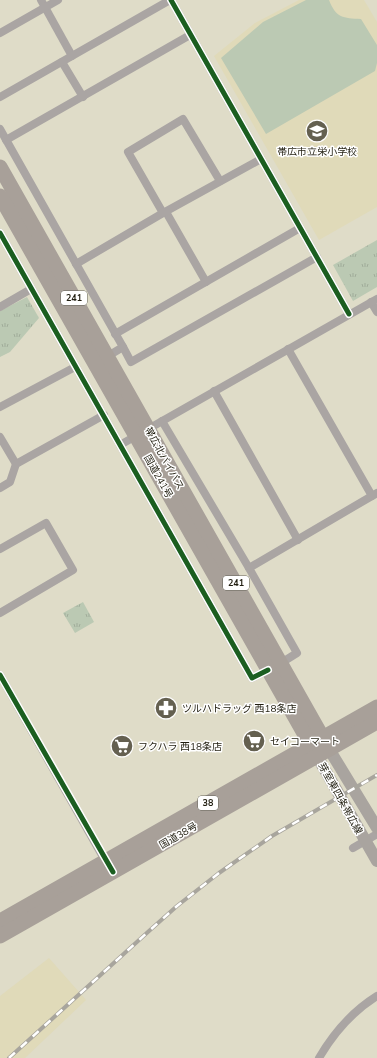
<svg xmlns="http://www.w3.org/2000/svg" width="377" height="1058" viewBox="0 0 377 1058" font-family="'Nunito Sans','Noto Sans JP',sans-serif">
  <defs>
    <pattern id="grass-tufts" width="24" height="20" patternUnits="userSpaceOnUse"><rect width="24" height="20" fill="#bbc9b3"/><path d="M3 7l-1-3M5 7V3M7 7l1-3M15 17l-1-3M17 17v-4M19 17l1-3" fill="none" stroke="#a0ac99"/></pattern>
  </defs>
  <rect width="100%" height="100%" fill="#dfdcc8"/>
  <!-- built -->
  <g fill="#e0dab9">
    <path d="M299,0H364L377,22V207L319,240L214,56L255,23Z"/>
    <path d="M49,958L86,1000L25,1058H0V996Z"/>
  </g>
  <!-- grass -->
  <g fill="url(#grass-tufts)">
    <path d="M377,240V287L353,301L333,265Z"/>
    <path d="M27,297L39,318L10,352L0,357V311Z"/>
    <path d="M83,602L94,622L75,633L63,613Z"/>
  </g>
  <!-- pitch -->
  <path fill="#bbc9b3" d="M306,0H329C336,18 343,18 361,19L377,45V63L375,71L266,134L221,58L263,22Z"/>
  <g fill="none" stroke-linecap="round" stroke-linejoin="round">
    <!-- street -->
    <g stroke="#aaa5a3" stroke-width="8">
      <path d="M41,0L72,56"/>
      <path d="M171,0L349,314"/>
      <path d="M0,33L58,0"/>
      <path d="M62,62L83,97"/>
      <path d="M0,97L170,0"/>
      <path d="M0,129L123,347L108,356"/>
      <path d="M6,140L190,35"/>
      <path d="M166,212L206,282"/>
      <path d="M163,213L128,152L183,119L220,181"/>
      <path d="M0,233L252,678L268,670"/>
      <path d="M76,264L163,213L261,159"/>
      <path d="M371,302L377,312"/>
      <path d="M0,307L31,289"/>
      <path d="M115,334L300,228"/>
      <path d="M123,347L131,362L317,257"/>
      <path d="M288,349L372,496"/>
      <path d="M214,391L298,540"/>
      <path d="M0,407L75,367"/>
      <path d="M162,421L249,568L297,653L281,663"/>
      <path d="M0,437L16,464"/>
      <path d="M120,445L377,299"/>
      <path d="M0,488L10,482L16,464L104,415"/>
      <path d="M0,549L46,523L73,570L0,613"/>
      <path d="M249,568L377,493"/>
      <path d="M0,675L107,864"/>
      <path d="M353,848L377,834"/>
      <path d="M319,1058C333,1034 353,1011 377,996"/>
    </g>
    <!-- secondary -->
    <g stroke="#a9a49f" stroke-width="12">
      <path d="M329,749L377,828"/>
      <path d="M317,756L377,861"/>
    </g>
    <!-- highway -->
    <g stroke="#a8a099" stroke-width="15">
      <path d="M0,167L329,749"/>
      <path d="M0,196L317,756"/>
      <path d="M0,921L377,707"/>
      <path d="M0,936L377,722"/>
    </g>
    <!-- rail casing -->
    <g stroke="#a8a59d" stroke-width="4">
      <path id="rail" d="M9,1058L149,931L177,906L219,873L272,836L377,775"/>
    </g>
    <!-- rail -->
    <use href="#rail" stroke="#fff" stroke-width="2.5" stroke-dasharray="8" stroke-linecap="butt"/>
    <!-- cycleway casing -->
    <g stroke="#fff" stroke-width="8">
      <g id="cycleway">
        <path d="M171,0L349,314"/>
        <path d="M0,233L252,678L268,670"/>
        <path d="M0,675L113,872"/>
      </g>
    </g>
    <!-- cycleway -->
    <use href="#cycleway" stroke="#1b5e20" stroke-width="5"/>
  </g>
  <!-- icons -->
  <defs>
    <g id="school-disc" transform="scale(1.15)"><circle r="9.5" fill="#646050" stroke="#fff"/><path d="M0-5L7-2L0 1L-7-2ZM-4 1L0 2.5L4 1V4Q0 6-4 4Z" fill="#fff"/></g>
    <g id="pharmacy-disc" transform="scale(1.15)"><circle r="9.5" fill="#646050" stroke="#fff"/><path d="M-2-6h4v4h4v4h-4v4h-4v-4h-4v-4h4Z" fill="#fff"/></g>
    <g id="supermarket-disc" transform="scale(1.15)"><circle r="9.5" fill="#646050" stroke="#fff"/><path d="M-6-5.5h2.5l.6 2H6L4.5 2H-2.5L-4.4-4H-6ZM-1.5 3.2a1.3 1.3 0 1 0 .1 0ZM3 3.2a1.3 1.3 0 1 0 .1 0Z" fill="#fff"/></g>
  </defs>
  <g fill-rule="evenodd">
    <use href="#school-disc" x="317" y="131"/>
    <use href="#pharmacy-disc" x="166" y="708"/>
    <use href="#supermarket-disc" x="254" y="741"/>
    <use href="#supermarket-disc" x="122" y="746"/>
  </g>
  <g text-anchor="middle" stroke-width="3" stroke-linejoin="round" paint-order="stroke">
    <!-- shield labels -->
    <g fill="#fff" stroke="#646258" stroke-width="1">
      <rect x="61" y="291" width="26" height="14" rx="3"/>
      <rect x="223" y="576" width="26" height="14" rx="3"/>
      <rect x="198" y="796" width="20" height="14" rx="3"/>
    </g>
    <g font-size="9" font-weight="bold" fill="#211e10">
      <text x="74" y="301">241</text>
      <text x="236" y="586">241</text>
      <text x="208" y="806">38</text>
    </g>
    <!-- poi labels -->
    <g font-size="10" fill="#211e10" stroke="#fff" text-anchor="start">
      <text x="317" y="155" text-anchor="middle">帯広市立栄小学校</text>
      <text x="182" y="712">ツルハドラッグ 西18条店</text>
      <text x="270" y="745">セイコーマート</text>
      <text x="138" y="750">フクハラ 西18条店</text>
    </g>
    <!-- street labels -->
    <g font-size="10" fill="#211e10" stroke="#fff">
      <text transform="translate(165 458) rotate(61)" y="4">帯広北バイパス</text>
      <text transform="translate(159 476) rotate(61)" y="4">国道241号</text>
      <text transform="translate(341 798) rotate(61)" y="4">芽室東四条帯広線</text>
      <text transform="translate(178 835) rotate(-30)" y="4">国道38号</text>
    </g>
  </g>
</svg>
